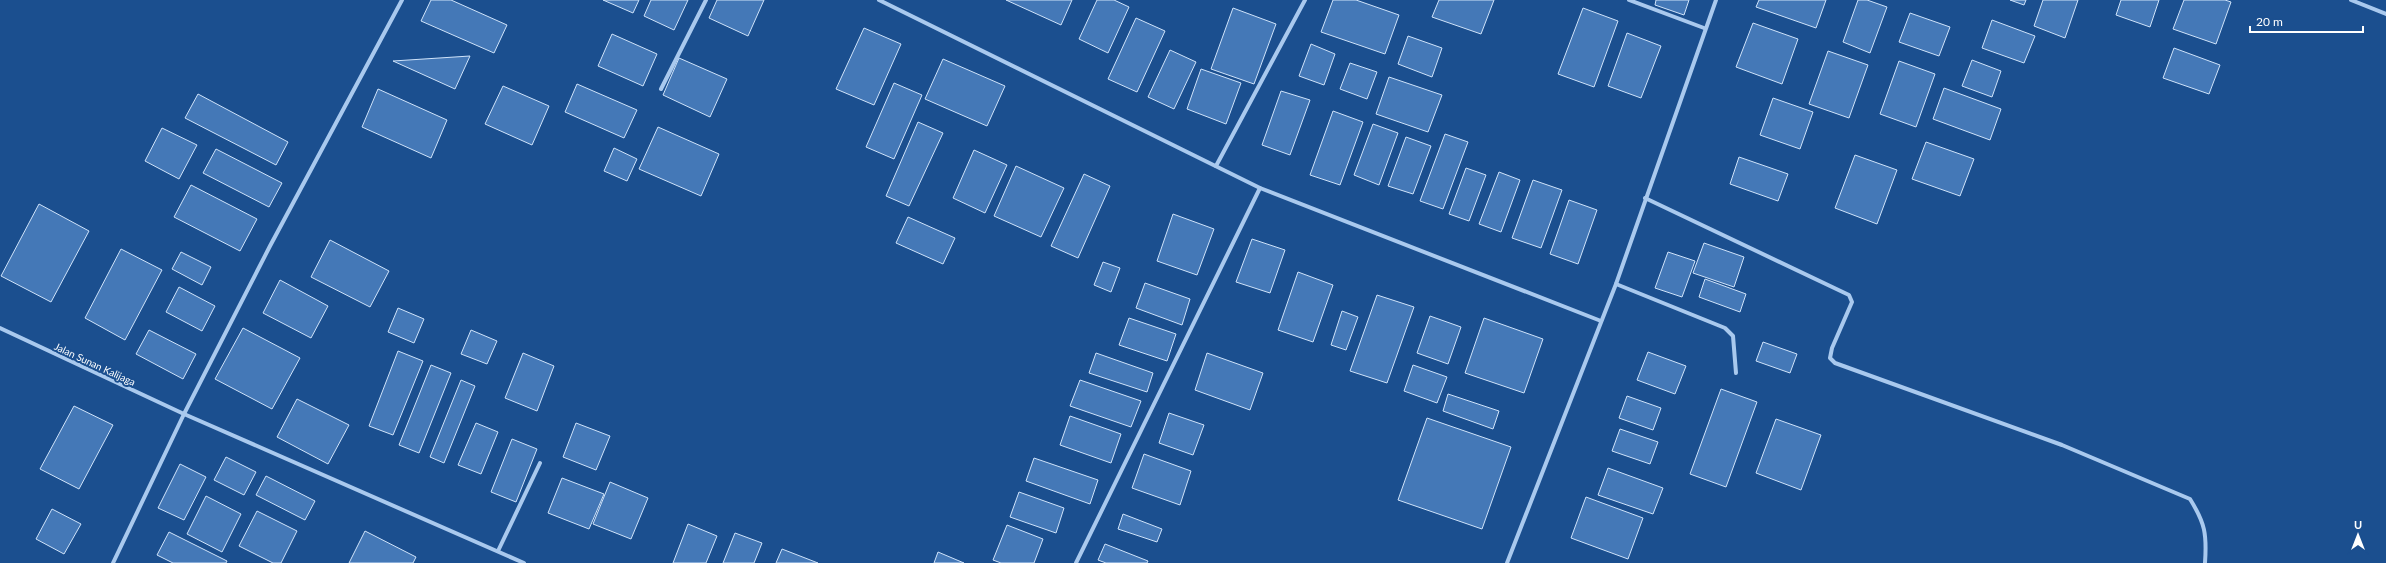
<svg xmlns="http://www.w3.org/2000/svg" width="2386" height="563" viewBox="0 0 2386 563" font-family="Lato,sans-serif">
  <rect width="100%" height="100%" fill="#1b4f8f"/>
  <!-- building -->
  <g fill="#4478b7" stroke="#cfe3fa">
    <path d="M431,0H451L507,25L494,53L421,21Z"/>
    <path d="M603,0H639L633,13Z"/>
    <path d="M651,0H688L674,30L644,16Z"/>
    <path d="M717,0H764L748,36L709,18Z"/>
    <path d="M1006,0H1072L1061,25Z"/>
    <path d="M1097,0H1114L1129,7L1108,53L1079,39Z"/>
    <path d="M1333,0H1356L1399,15L1385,54L1321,32Z"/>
    <path d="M1439,0H1494L1481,34L1432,17Z"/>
    <path d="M1656,0H1689L1684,15L1655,5Z"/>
    <path d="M1759,0H1826L1816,28L1756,7Z"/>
    <path d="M1858,0H1867L1887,7L1870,53L1843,42Z"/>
    <path d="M2010,0H2026L2024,5Z"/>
    <path d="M2043,0H2078L2065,38L2034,26Z"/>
    <path d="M2121,0H2159L2150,27L2116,15Z"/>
    <path d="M2184,0H2225L2231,2L2216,44L2173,29Z"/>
    <path d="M1233,8L1276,24L1254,84L1211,69Z"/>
    <path d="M1583,8L1618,21L1594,87L1558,74Z"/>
    <path d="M1910,13L1950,27L1939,56L1899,42Z"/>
    <path d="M1136,18L1165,31L1137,92L1108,79Z"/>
    <path d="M1992,20L2035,36L2024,63L1982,48Z"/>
    <path d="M1753,23L1798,39L1782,84L1736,67Z"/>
    <path d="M864,28L901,44L874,105L836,89Z"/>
    <path d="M1627,33L1661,46L1641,98L1608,86Z"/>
    <path d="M612,34L657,54L643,86L598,66Z"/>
    <path d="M1408,36L1442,48L1432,77L1398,64Z"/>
    <path d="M1311,44L1335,54L1324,85L1299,76Z"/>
    <path d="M2174,48L2220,65L2209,94L2163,78Z"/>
    <path d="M1170,50L1196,62L1174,109L1148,97Z"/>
    <path d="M1828,51L1868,65L1849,118L1809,104Z"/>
    <path d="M470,56L455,89L393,61Z"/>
    <path d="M679,58L727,79L710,117L663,95Z"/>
    <path d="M943,59L1005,86L987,126L925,99Z"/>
    <path d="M1972,60L2001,71L1992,97L1962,86Z"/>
    <path d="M1899,61L1935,74L1916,127L1880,114Z"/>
    <path d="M1350,63L1377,72L1367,99L1340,89Z"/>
    <path d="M1201,69L1241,83L1226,124L1187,109Z"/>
    <path d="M1389,77L1442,95L1428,132L1376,114Z"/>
    <path d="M894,83L922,95L894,159L866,147Z"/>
    <path d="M577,84L637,110L624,138L565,112Z"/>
    <path d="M503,86L549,106L532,145L485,124Z"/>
    <path d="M1944,88L2001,109L1990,140L1933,119Z"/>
    <path d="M378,89L447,120L431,158L362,127Z"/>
    <path d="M1281,91L1310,100L1290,155L1262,145Z"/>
    <path d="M198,94L288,142L276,165L185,118Z"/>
    <path d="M1773,98L1813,112L1800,149L1760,135Z"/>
    <path d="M1333,111L1363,122L1340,185L1310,175Z"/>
    <path d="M918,122L943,133L909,206L886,196Z"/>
    <path d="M1373,124L1398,133L1379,185L1354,175Z"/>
    <path d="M658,127L719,154L701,196L639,169Z"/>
    <path d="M162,128L197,145L179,179L145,161Z"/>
    <path d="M1445,134L1468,142L1443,209L1420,201Z"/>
    <path d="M1406,137L1431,146L1413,194L1388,186Z"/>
    <path d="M1926,142L1974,159L1960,196L1912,179Z"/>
    <path d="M614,148L637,159L627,181L604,171Z"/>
    <path d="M216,149L282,183L269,207L203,173Z"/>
    <path d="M974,150L1007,165L985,213L953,198Z"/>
    <path d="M1855,155L1897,170L1877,224L1835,208Z"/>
    <path d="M1739,157L1788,174L1778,201L1730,184Z"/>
    <path d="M1016,166L1064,188L1041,237L994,216Z"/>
    <path d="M1466,168L1486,175L1469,221L1449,214Z"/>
    <path d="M1499,172L1520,180L1501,232L1479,224Z"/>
    <path d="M1084,174L1110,186L1078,258L1051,246Z"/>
    <path d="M1533,180L1562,190L1541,248L1512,238Z"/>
    <path d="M191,185L257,219L240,251L174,217Z"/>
    <path d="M1569,200L1597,210L1578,264L1550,254Z"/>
    <path d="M39,204L89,231L51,302L1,276Z"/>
    <path d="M1173,214L1214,229L1197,275L1157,261Z"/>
    <path d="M908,217L955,238L943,264L896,243Z"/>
    <path d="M1252,239L1285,250L1270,293L1236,282Z"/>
    <path d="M330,240L389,271L370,307L311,277Z"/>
    <path d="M1704,243L1744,257L1734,287L1693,273Z"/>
    <path d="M121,249L162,270L125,340L85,318Z"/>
    <path d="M181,252L211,267L202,285L172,269Z"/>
    <path d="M1668,252L1695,261L1682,297L1655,288Z"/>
    <path d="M1103,262L1120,268L1111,292L1094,285Z"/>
    <path d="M1298,272L1333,285L1313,342L1278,330Z"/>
    <path d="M1705,279L1746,294L1740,312L1699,297Z"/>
    <path d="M280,280L328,306L311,338L263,313Z"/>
    <path d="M1145,283L1190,299L1182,325L1136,308Z"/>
    <path d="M179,287L215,306L202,331L166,312Z"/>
    <path d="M1377,295L1414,307L1387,383L1350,371Z"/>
    <path d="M398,308L424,319L414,343L388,332Z"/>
    <path d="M1342,311L1358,317L1346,350L1331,345Z"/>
    <path d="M1430,316L1461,327L1448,364L1417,353Z"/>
    <path d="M1129,318L1176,334L1167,361L1119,345Z"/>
    <path d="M1484,318L1543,339L1524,393L1465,373Z"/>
    <path d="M243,328L300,358L272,409L215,379Z"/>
    <path d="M149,330L196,354L183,379L136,354Z"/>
    <path d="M471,330L497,341L487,364L461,354Z"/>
    <path d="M1763,342L1797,354L1790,373L1756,361Z"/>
    <path d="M398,351L423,361L393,435L369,426Z"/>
    <path d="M1648,352L1686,366L1675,394L1637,380Z"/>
    <path d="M523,353L554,366L537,411L505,398Z"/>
    <path d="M1096,353L1153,373L1147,392L1089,373Z"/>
    <path d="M1207,353L1263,373L1250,410L1195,390Z"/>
    <path d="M431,365L451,373L419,453L399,445Z"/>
    <path d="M1413,365L1447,377L1437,403L1404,391Z"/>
    <path d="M461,380L475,386L444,463L430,457Z"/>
    <path d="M1080,380L1141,401L1131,427L1070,406Z"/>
    <path d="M1721,389L1757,402L1726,487L1690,474Z"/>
    <path d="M1448,394L1499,411L1493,429L1443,411Z"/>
    <path d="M1627,396L1661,408L1653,430L1619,418Z"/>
    <path d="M297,399L349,425L328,464L277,437Z"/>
    <path d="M74,406L113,425L79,489L40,469Z"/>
    <path d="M1169,413L1204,425L1193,455L1159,443Z"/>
    <path d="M1070,416L1121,434L1111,463L1060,445Z"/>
    <path d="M1427,418L1511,447L1482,529L1398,500Z"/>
    <path d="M1776,419L1821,435L1801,490L1756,473Z"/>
    <path d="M476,423L498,432L481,474L458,465Z"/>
    <path d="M576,423L610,436L596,470L563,457Z"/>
    <path d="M1620,429L1658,442L1650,464L1612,451Z"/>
    <path d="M512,439L537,449L516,502L491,492Z"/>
    <path d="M1144,454L1191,471L1180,505L1132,488Z"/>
    <path d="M226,457L256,472L244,495L214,480Z"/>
    <path d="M1034,458L1098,480L1090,504L1026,481Z"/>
    <path d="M180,464L206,477L184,520L158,508Z"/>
    <path d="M1608,468L1663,488L1653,514L1598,495Z"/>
    <path d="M266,476L315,501L305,520L256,495Z"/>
    <path d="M562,478L604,494L589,529L548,513Z"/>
    <path d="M610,482L648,498L631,539L593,524Z"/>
    <path d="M1019,492L1064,508L1056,533L1010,517Z"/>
    <path d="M206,496L241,514L222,552L187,534Z"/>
    <path d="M1586,497L1643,518L1628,559L1571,538Z"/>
    <path d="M52,509L81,524L64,554L36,539Z"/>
    <path d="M257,511L297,531L281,563H273L239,546Z"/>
    <path d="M1123,514L1162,529L1157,542L1118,529Z"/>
    <path d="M688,524L717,536L706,563H673Z"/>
    <path d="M1007,525L1043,539L1034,563H1001L993,560Z"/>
    <path d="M365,531L416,557L413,563H349Z"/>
    <path d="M169,532L227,561L226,563H173L157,555Z"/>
    <path d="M735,533L762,543L754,563H723Z"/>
    <path d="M1105,544L1148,561L1147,563H1106L1098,560Z"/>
    <path d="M782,549L818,563H776Z"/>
    <path d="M938,552L964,563H934Z"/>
  </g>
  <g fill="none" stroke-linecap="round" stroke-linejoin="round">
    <!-- street -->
    <g stroke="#a9c9ee" stroke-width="4">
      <path d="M879,0L1260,188L1601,321"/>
      <path d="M1629,0L1704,28"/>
      <path d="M2351,0L2386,14"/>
      <path d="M661,89L706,0"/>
      <path d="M1216,166L1305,0"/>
      <path d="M1645,198L1849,295L1852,302L1832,348L1830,358L1835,363L2062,445L2190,499C2205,523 2207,534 2205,563"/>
      <path d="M1616,284L1725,328L1733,336L1736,373"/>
      <path d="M0,328L184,414L524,563"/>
      <path d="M498,551L540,463"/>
      <path d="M113,563L184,414L270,246L402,0"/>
      <path d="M1076,563L1260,188"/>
      <path d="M1507,563L1616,284L1716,0"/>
    </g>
  </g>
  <g text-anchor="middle" stroke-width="4" stroke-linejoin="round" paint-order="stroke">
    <!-- street labels -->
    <g font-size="10" fill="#fff" stroke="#1b4f8f">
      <text transform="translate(95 364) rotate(25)" y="4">Jalan Sunan Kalijaga</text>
    </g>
  </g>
  <!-- north arrow -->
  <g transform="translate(2358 535)" stroke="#1b4f8f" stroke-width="3" paint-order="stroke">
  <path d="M0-3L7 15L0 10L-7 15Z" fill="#ffffff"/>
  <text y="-6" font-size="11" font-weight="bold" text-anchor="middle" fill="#ffffff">U</text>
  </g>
  <!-- scale -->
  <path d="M2250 26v6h113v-6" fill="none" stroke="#ffffff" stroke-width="2"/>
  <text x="2256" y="26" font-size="12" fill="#ffffff" stroke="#1b4f8f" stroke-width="3" paint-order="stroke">20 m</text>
</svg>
